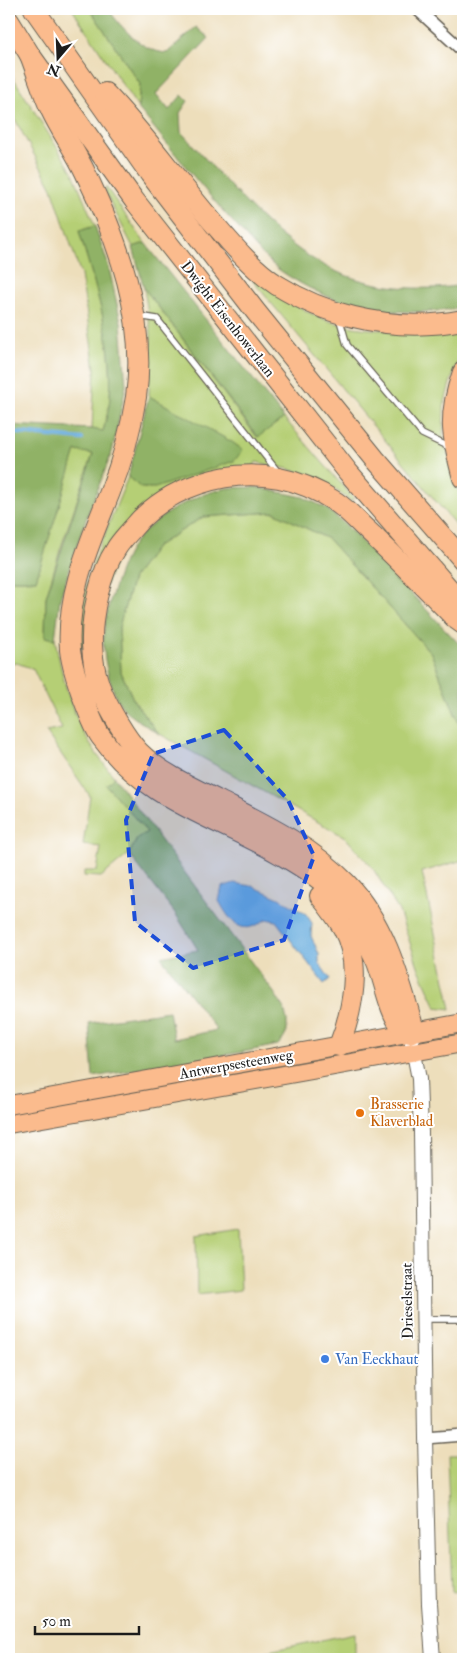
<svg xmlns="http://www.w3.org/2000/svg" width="472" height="1668" viewBox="0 0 472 1668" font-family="'IM FELL Double Pica',serif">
  <rect width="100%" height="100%" fill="#fff"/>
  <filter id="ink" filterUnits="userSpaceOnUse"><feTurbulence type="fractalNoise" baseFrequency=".02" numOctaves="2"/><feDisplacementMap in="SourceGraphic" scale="10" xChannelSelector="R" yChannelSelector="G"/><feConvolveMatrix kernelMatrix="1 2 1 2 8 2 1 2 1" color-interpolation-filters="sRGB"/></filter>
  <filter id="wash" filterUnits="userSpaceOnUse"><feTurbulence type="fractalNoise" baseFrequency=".0096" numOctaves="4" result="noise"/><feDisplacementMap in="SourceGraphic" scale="20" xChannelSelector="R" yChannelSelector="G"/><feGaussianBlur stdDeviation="1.12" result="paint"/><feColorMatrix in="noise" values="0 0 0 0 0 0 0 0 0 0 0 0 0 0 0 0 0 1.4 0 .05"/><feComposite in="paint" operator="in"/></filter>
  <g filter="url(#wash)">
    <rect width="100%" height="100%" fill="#eddebb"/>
    <!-- green -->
    <g fill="#b5cf74" stroke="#687648">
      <path d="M72,9H90L140,84L138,108Z"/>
      <path d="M9,71L73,173L95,226L79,231C95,285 114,341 110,398C109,409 106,421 103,432L92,429L95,369L81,275L52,188L9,108Z"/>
      <path d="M106,187L145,243L133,247L105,192Z"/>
      <path d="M256,278C273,289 290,302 308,312C354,337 412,329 463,330V357L458,362L450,383L444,406L443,434L455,484L463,501V534L253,281Z"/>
      <path d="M144,288L257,437L284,418L354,499L351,501L322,480L289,469L256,462L254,466L131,517L83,647H77L82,599L93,563L128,477C133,480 138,487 144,488C166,490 216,456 236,445L149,396L151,333Z"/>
      <path d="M76,450L93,454L60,550L46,597L45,637L55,639C62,675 70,711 89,742C96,755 106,766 114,777L107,785L147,832L137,839L129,854L101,877L84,876V871H97L101,847L83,845L90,796L46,732L62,729L33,669L17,663L9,664V580H36Z"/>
      <path d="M274,512L328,539L431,653L463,734V860L422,872L451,1009L436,1007L419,969L399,911L372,867L345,837L158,733L134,701L121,672L119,627L133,578L157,546L203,517Z"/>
      <path d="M238,1229L241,1290L197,1295L196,1236Z"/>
      <path d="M447,1454H463V1591L452,1592Z"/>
      <path d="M355,1633V1659H231Z"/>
    </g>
    <!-- forest -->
    <g fill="#90b266" stroke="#566741">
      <path d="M90,9H108C121,27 142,52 167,53L196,27L209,38L156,94L169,110L182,95L188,101L180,113L181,132C225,179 274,242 333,270C371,288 421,292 463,285V307C432,314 389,313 357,306C331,300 300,285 278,269C262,256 247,238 233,222C200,186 170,147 138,108L140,84Z"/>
      <path d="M95,226L108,264L121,322L126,386L112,452L83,527L60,599L55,639L45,637L46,597L93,454L76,451L36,580H9V425L92,429L103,431C106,420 109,409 110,397C114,340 95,285 79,231Z"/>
      <path d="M145,243L284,418L258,437L144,288L133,247Z"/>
      <path d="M149,396L232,442L243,450L234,461L155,488H141L128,477Z"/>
      <path d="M255,487L303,497L326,508L347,526L463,648V734L431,653L328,539L274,512L203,517L157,546L133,578L119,627L121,672L134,701L158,733C147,726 133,718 124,709C114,699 107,673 105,659C101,636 105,615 113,592C118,575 124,558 134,543C154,517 195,493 228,488C236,487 246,488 255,487Z"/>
      <path d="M114,777L275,994L284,1009L287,1020V1031L284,1038L278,1045L248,1051L93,1077L89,1023L169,1011L174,1039L217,1030L161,957L198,950L175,913L129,854L137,839L147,832L106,785Z"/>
    </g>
    <!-- water -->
    <path fill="#69adde" stroke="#42647d" d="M234,883L252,886L279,898L306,914L312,923L311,936L319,954V963L330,979L324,984L276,921L266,919C242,938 231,923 219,901L222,887Z"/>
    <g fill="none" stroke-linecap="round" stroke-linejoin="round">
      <!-- stream -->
      <path stroke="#69adde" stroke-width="4.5" d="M9,432L82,439"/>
    </g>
  </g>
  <g filter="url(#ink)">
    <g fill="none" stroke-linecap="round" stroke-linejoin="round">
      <!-- service casing -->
      <g stroke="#656054" stroke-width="8">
        <g id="service">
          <path d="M138,316L157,319L278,472"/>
          <path d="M339,317L347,345L422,434L451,448"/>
          <path d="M423,1319H463"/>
        </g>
      </g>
      <!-- minor casing -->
      <g stroke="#656054" stroke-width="14">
        <g id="minor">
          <path d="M417,9L463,51"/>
          <path d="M425,1438L463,1435"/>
        </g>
      </g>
      <!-- tertiary casing -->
      <g stroke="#656054" stroke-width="16">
        <path id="tertiary" d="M410,1033L419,1079L421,1133L425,1438L429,1604L433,1659"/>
      </g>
      <!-- primary casing -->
      <g stroke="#656054" stroke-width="20">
        <g id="primary">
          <path d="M9,1105L463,1023"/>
          <path d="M9,1124L463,1043"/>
        </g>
      </g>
      <!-- motorway casing -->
      <g stroke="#656054" stroke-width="22">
        <g id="motorway">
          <path d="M34,9L150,174L256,312L375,459L463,560"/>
          <path d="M9,21L30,55L134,200L348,472L463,605"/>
          <path d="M30,55C37,73 43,93 51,110C61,131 75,151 85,172C118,240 147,319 136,397C131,429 122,462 110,492C90,543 66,593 70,650C72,667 78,684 84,700C89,713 94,727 101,737C147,801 216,817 280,854C297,864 315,874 328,887C349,908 364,934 376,960C384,978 389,1012 401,1026C403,1029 407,1031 410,1033L412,1023C398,973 383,921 346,883C309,845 266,825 219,801C193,788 160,773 139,752C130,743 124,733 118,723C102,696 93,676 92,644C91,616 100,573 116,549C120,542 127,535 132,529C166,487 227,468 279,478C300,482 319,491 336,502C348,510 357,521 367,530C398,559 427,589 456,619L463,624"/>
          <path d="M105,93C146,135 178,183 217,227C235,248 254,270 277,285C301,300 327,311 354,317C390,326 427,327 463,320"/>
          <path d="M463,372C448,414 451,435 463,478"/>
          <path d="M320,896C328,906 336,916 343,928C362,963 353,1010 339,1046"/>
        </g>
      </g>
      <!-- service -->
      <use href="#service" stroke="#fff" stroke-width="5.5"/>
      <!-- minor -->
      <use href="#minor" stroke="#fff" stroke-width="11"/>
      <!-- tertiary -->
      <use href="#tertiary" stroke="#fff" stroke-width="14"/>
      <!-- primary -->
      <use href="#primary" stroke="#fbbb8d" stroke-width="18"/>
      <!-- motorway -->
      <use href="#motorway" stroke="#fbbb8d" stroke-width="20"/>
    </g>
  </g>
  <!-- marked area -->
  <path fill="#1d4ed8" fill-opacity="0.2" stroke="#1d4ed8" stroke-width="4" stroke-dasharray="10 6" stroke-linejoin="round" d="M224,730L288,800L314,856L284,940L193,968L135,922L126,820L153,754Z"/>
  <!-- markers -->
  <circle fill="#e8710a" stroke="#fff" stroke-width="2" cx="360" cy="1113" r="5"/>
  <circle fill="#3f7fe0" stroke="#fff" stroke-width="2" cx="325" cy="1359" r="5"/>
  <g text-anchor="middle" stroke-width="4" stroke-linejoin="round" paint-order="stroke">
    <!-- street labels -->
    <g font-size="15" fill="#1c1c1c" stroke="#fff">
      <text transform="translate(228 319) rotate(52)" y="5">Dwight Eisenhowerlaan</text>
      <text transform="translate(236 1064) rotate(-10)" y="5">Antwerpsesteenweg</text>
      <text transform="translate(407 1301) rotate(-91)" y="5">Drieselstraat</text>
    </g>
    <!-- food labels -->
    <g font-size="15" fill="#c56008" stroke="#fff" text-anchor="start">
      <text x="370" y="1109">Brasserie<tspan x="370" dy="17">Klaverblad</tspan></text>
    </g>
    <!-- shop labels -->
    <g font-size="15" fill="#366cbe" stroke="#fff" text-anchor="start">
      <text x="335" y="1364">Van Eeckhaut</text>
    </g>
  </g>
  <!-- margin -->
  <rect width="472" height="1668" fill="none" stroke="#fff" stroke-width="30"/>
  <!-- north arrow -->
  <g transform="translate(58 58) rotate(199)" stroke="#ffffff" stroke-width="4" paint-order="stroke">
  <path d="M0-4L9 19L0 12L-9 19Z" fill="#1c1c1c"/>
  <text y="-8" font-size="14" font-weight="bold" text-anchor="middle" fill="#1c1c1c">N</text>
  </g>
  <!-- scale -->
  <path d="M35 1626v8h104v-8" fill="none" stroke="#1c1c1c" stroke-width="2.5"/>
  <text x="42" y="1626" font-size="15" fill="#1c1c1c" stroke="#ffffff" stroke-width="4" paint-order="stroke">50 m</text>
</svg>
